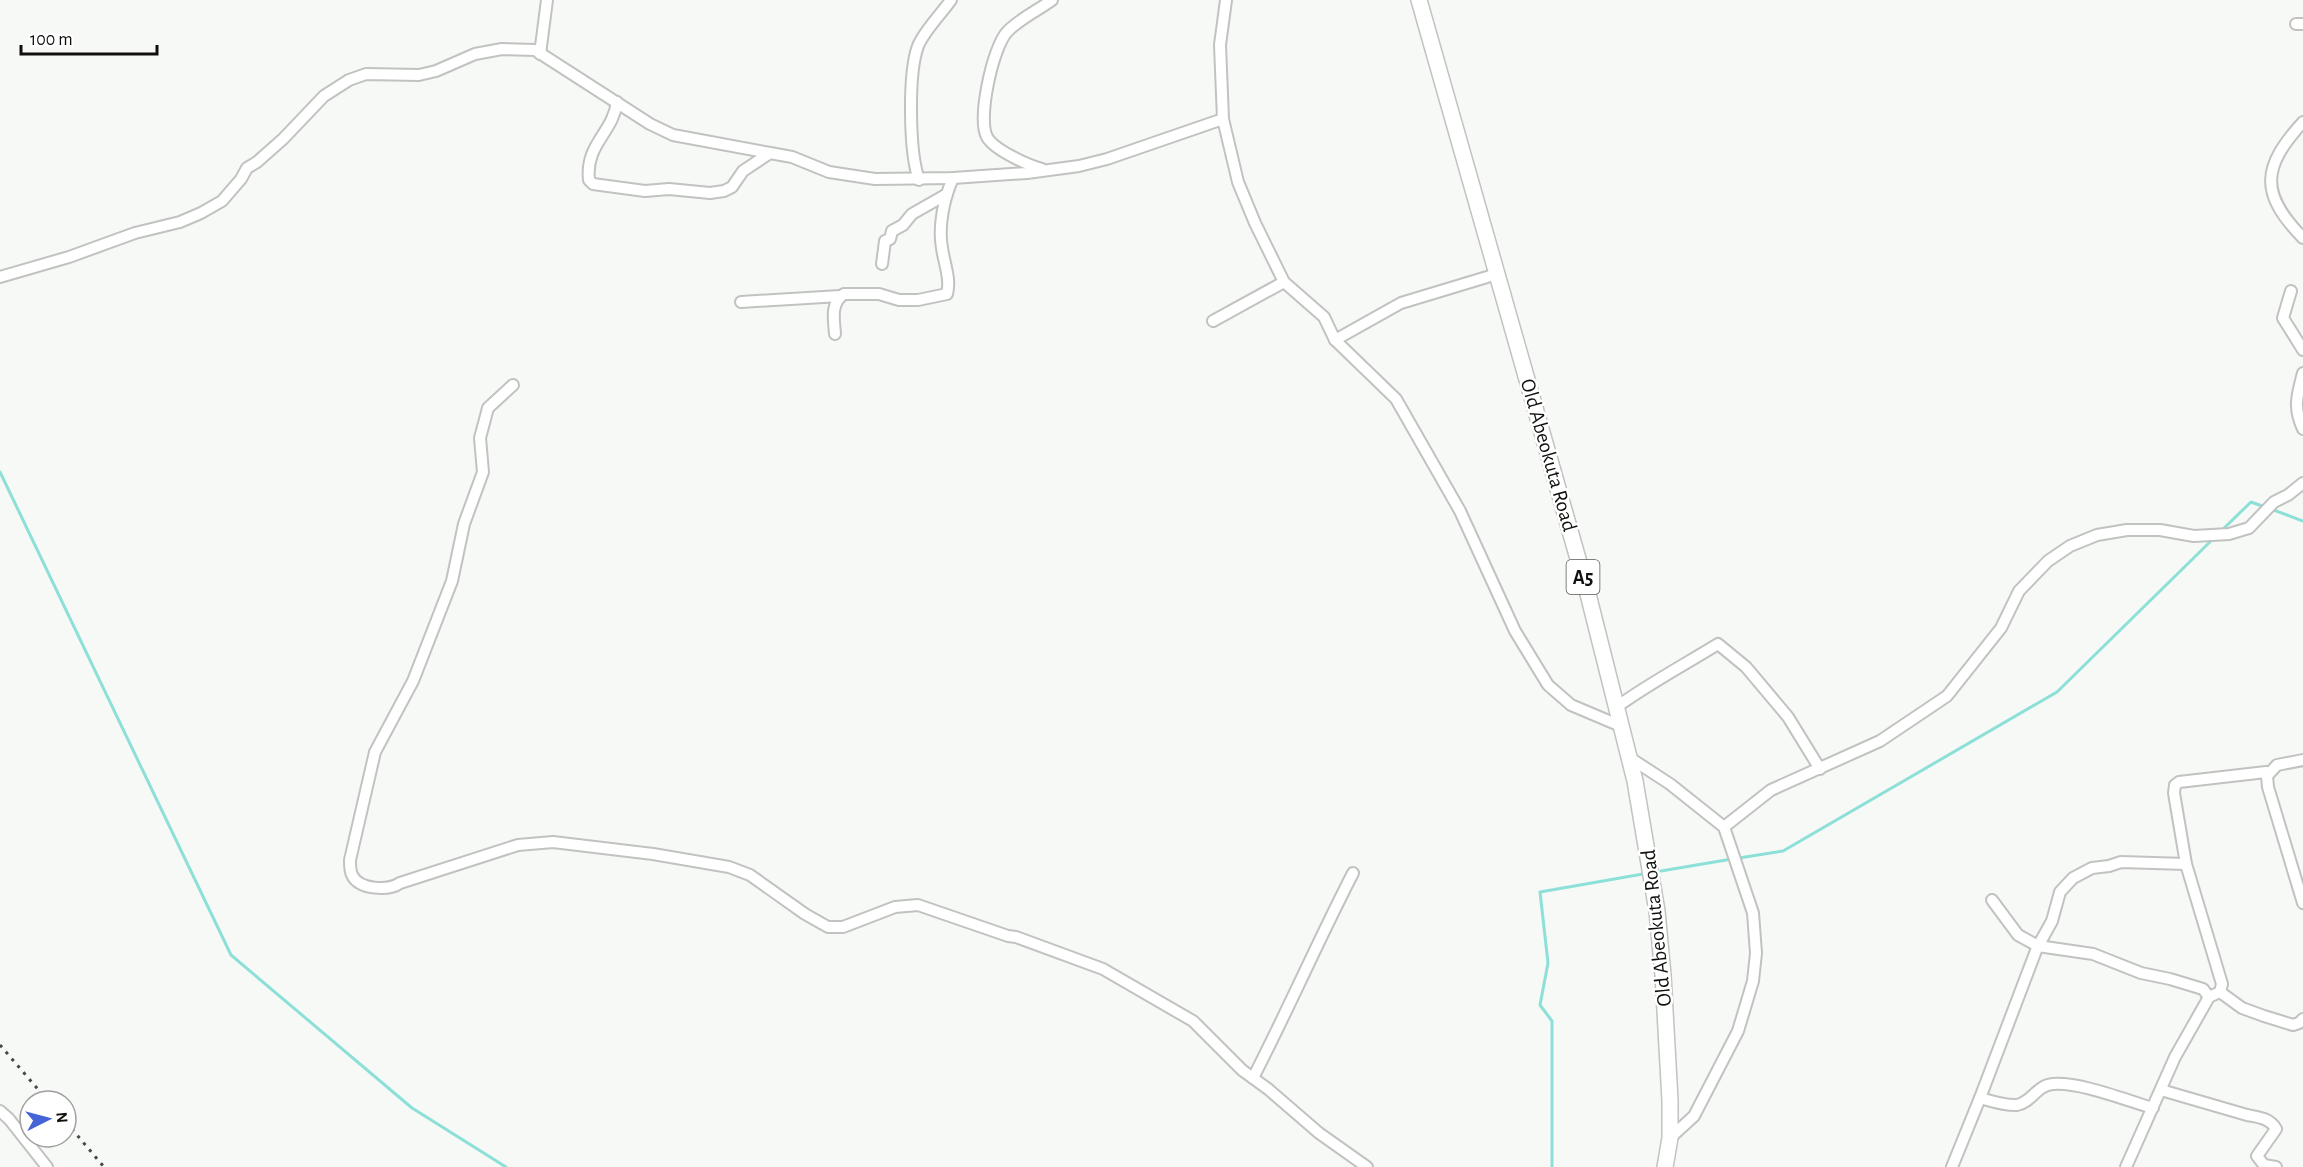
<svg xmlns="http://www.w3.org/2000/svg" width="2303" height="1167" viewBox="0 0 2303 1167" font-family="'Alegreya Sans',sans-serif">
  <rect width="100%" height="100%" fill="#f7f9f6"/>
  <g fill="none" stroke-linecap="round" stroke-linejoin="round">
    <!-- stream -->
    <g stroke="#8ce0d8" stroke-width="3">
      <path d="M0,472L231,955L412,1108L506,1167"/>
      <path d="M2271,509L2303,521"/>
      <path d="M2221,531L2251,502L2265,507"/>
      <path d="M1739,858L1783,851L2057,692L2214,538"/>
      <path d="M1661,871L1732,859"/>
      <path d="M1552,1167V1021L1540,1005L1548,963L1540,892L1643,874"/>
    </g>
    <!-- minor casing -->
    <g stroke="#c1c3c0" stroke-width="14">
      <g id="minor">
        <path d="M1226,0L1220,45L1223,119L1238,182L1255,223L1284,282L1324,317L1335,340L1396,399L1460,511L1515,631L1548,685L1571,705L1623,727"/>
        <path d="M2296,24H2303"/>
        <path d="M540,54L547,0"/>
        <path d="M617,102C613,133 585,144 589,180L593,184L645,191L669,189L710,193L724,191L732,187L743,171L770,153"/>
        <path d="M2303,122C2262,167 2259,193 2303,238"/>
        <path d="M1042,169C1028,165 994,150 987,137C977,118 993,47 1007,32C1019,19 1037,11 1052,0"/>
        <path d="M919,180C909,152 908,73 918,46C924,31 942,13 951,0"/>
        <path d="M882,264L885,241L890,239L892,231L903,225L912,214L947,194"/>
        <path d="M0,277L69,257L135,233L180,222L201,213L222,201L241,179L247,168L257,162L283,139L324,96L349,80L366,74L419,75L436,71L475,54L502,49L535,50L650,124L673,135L770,153L792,157L829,172L875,179L953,178L1027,173L1079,166L1107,159L1223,119"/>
        <path d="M2291,291L2283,318L2303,350"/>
        <path d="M741,302L840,296"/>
        <path d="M1213,321L1284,282"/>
        <path d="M835,334C834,320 830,303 844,294H879L899,300H918L947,294C951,279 944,263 942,248C938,226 944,198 953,178"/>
        <path d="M1335,340L1401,303L1497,274"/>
        <path d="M2303,373C2297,396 2293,407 2303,429"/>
        <path d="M513,385L488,408L480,438L483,472L464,524L452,581L413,681L375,752L350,860C350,865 350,871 352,875C359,890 389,891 400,883L518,845L553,842L653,854L729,867L750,875L805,914L828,927H843L895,907L918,905L1008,936L1016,937L1103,969L1193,1021L1242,1070L1268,1089L1319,1133L1367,1167"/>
        <path d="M1618,706C1650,683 1684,665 1718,644L1746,667L1788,717L1820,769"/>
        <path d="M1630,758L1670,784L1724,827L1753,913L1756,953L1753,981L1738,1031L1694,1116L1670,1138"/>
        <path d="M2303,760L2277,765L2267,776L2268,787L2303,903"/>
        <path d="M1724,827L1771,790L1880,741L1947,696L2001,628L2019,591L2048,561L2070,546L2097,535L2127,530H2160L2194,536L2229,534L2249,528L2274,502L2288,495L2303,483"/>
        <path d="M1992,900L2018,935L2038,946L2093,954L2141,973L2170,979L2203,989L2209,997"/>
        <path d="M2220,992L2242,1008L2264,1016L2293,1025L2299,1023L2303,1019"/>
        <path d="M1253,1078C1288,1010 1318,941 1353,873"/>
        <path d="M2161,1090L2247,1115C2258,1117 2270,1118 2276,1129L2257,1156L2264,1165L2276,1167"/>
        <path d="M1980,1098C1991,1101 2006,1106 2017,1105C2032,1102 2037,1085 2053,1084C2081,1082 2125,1100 2153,1108"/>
        <path d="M0,1111L9,1119L47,1167"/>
        <path d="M1952,1167L1980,1098L2037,948L2052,921L2060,892L2073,878L2092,868L2109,866L2121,862L2186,864"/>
        <path d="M2126,1167L2175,1057L2209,997L2220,992L2222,984L2186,864L2174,793L2175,785L2179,782L2266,772L2267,776"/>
      </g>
    </g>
    <!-- highway casing -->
    <g stroke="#c1c3c0" stroke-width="18">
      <path id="highway" d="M1419,0L1588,594L1635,781L1657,911L1663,975L1670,1100V1138L1665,1167"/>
    </g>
    <!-- minor -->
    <use href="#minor" stroke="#fff" stroke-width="10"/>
    <!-- highway -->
    <use href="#highway" stroke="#fff" stroke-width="15"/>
    <!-- rail -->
    <g stroke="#474846" stroke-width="3" stroke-dasharray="3 6" stroke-linecap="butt">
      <path d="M0,1045L48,1101"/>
      <path d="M66,1122L104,1167"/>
    </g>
  </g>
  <g text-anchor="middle" stroke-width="5" stroke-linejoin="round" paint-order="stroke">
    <!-- shield labels -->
    <rect fill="#fff" stroke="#585857" stroke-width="1.5" x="1566.5" y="560" width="33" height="34" rx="4.5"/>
    <g font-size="20" font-weight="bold" fill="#10100f">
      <text x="1583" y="584">A5</text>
    </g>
    <!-- street labels -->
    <g font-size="21" fill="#10100f" stroke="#fff">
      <text transform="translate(1549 455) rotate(74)" y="7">Old Abeokuta Road</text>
      <text transform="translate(1656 928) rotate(-96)" y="7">Old Abeokuta Road</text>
    </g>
  </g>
  <!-- north arrow -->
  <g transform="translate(48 1119) rotate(84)"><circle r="28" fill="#ffffff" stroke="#9f9f9f" stroke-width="1.5"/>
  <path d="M0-4.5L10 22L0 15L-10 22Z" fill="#4464d7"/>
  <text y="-9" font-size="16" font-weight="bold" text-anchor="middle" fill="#10100f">N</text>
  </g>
  <!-- scale -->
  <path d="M21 45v9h136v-9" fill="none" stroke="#10100f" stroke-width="3"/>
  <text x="30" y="45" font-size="18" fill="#10100f" stroke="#ffffff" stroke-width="4.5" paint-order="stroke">100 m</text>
</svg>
